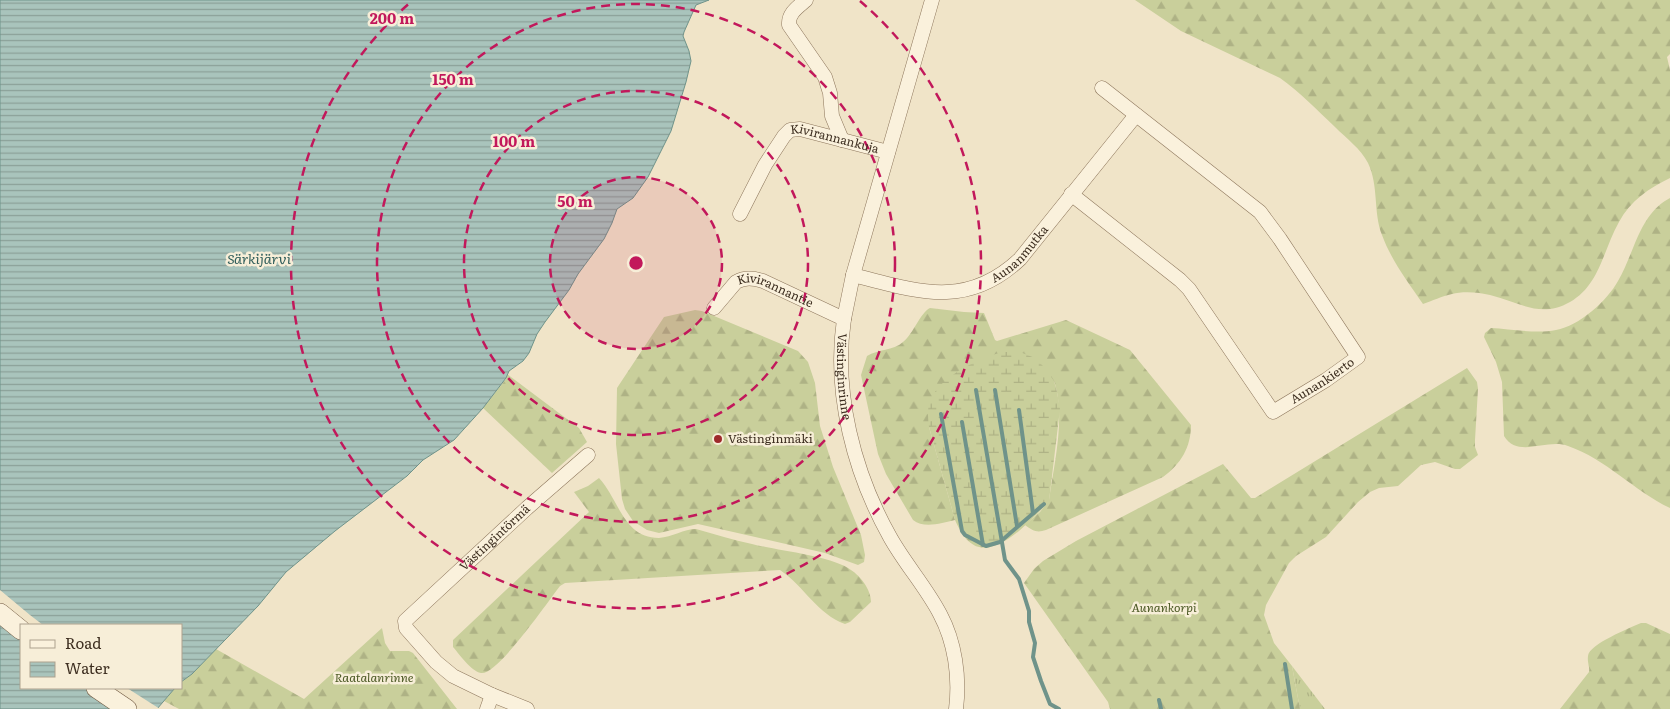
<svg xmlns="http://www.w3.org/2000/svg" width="1670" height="709" viewBox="0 0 1670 709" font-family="Literata,serif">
  <defs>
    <pattern id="grass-tufts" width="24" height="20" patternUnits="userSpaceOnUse" patternTransform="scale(1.25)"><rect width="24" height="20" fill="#c9cf9b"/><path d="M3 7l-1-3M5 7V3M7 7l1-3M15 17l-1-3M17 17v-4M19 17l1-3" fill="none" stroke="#aeb285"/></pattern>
    <pattern id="forest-firs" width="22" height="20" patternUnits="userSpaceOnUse" patternTransform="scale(1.25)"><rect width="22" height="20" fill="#c9cf9b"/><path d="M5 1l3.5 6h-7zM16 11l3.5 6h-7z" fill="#aeb285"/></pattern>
    <pattern id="wetland-marsh" width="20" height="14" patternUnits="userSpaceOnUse" patternTransform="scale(1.25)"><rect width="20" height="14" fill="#c9cf9b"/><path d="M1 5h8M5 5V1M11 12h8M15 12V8" fill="none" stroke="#aeb285"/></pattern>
    <pattern id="water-rules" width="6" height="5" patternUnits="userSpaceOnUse" patternTransform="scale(1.25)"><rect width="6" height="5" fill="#a9c4bc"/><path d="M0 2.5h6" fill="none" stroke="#8ba098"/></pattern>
  </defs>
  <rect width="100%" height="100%" fill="#f0e4c8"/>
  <!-- grass -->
  <path fill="url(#grass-tufts)" d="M1292,666L1325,709H1300Z"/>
  <!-- forest -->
  <g fill="url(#forest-firs)">
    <path d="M1135,0H1670V54L1667,57L1670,70V178C1649,188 1630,201 1619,222C1603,250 1600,285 1570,302C1540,319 1519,302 1490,295C1479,292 1462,291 1452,294C1442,296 1432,301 1423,304C1408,282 1391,260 1382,235C1373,212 1379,186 1368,163C1361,149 1346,138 1335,127C1317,110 1300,92 1280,78L1181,31Z"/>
    <path d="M1670,198V508C1634,491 1606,459 1568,446C1547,438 1518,459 1504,436L1502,382L1496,362L1484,337L1485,333L1491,328C1511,329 1536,334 1556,330C1579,326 1607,301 1618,281C1625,269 1630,255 1635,243C1643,225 1651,208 1670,198Z"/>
    <path d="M930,308L964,312L984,313L995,340L997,341L1066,320L1130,350L1191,425C1191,447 1181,464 1163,477L1046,530C1037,533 1033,531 1025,525L1040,512L1049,500C1054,464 1066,416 1054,381L929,427L955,520C942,523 924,529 913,520L886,474L878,454L861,375L867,356C878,349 893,351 903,342C914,333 920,313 930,308Z"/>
    <path d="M695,310L702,311L798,351L808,362L815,383L820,426L833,467L861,535L865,555L864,562L858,565L825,553L698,524L659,533L647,530L633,521L625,509L622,499L616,444L617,388L664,317Z"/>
    <path d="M1467,368L1477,382L1478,389L1475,440V447L1478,455L1460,469H1455L1435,462L1421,465L1398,486L1379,488L1370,492L1358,502L1326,537L1296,556L1289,563L1266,605L1264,615L1274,643L1292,666L1300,709H1110L1108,702L1024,583L1034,569L1043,561L1076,541L1223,464L1251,498H1255Z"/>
    <path d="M507,374L579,428L587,442L552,473L483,408L506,379Z"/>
    <path d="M599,478C619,499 623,538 659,538C672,537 684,529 696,529C715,534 733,540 752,544C779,551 826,555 848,568C860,575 871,589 871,602L850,622L845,624C817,614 804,586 780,570L565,583L560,586C549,600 497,676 481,673C471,671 460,655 453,647V640L589,512L574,492L588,486Z"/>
    <path d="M1641,623H1646L1670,634V709H1560L1589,672C1590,667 1587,662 1588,656C1589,644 1630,628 1641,623Z"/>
    <path d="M382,628L385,643L390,651H409L413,653L457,709H179L164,701L175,688H181V682L192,674L216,649L304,699Z"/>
  </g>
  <!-- wetland -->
  <path fill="url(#wetland-marsh)" d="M1002,352H1020L1035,358L1045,368L1054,381L1057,392L1060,409L1049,501C1040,512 1030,521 1019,531C991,553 971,557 955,520L929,427C928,419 927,409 930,401C940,376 978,359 1002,352Z"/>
  <!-- water -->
  <path fill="url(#water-rules)" stroke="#6f938a" d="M0,0H709L696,5L684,32L683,36L689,51L691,61L686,82L671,131L648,177L633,198L617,209L612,223L604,239L578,274L569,290L545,322L537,334L529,353L523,361L509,371L506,378L483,408L454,440L423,460L407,476L335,531L286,572L258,606L192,674L181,682V625H21V688H175L157,709H0Z"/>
  <!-- pier -->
  <g fill="#f0e4c8">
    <path d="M0,590L30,615L43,625H21L0,621Z"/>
    <path d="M85,688H127L160,709H115Z"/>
  </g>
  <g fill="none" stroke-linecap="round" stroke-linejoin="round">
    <!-- stream -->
    <g stroke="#6f938a" stroke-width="4">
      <path d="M976,390L1005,560L1019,579L1029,611V622L1035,643L1033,657L1041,681L1050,704L1059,709"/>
      <path d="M995,390L1017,526"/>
      <path d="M1019,410L1033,513"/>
      <path d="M941,414L962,531L965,535L986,546L1000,542L1044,504"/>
      <path d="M962,422L983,545"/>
      <path d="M1285,664L1292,709"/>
      <path d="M1159,700L1161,709"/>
    </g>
    <!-- minor casing -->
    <g stroke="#8d765c" stroke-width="15">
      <g id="minor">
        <path d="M806,0C798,7 788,13 789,25L825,77L830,93L832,116L842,140"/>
        <path id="s1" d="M932,0L853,275C850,289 847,304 844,319C833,393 854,473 890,537C905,564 926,587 940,614C955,642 960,677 956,709"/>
        <path id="s2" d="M1071,194L1180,280L1189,289L1273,412L1326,380L1358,357L1280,239L1260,212L1102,88"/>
        <path id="s3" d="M740,214L765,165L784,136L790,130L800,129L888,152"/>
        <path id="s4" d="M853,275C916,291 966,310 1020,259L1136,115"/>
        <path id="s5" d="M714,308L736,282C745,277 753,278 763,281L844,319"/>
        <path d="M487,709L492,695"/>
        <path id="s6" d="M527,709L492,695L453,676L436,662L406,628L405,621L527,508L588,455"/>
      </g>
    </g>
    <!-- secondary casing -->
    <g stroke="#6f573f" stroke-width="20">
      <g id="secondary">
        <path d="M0,613L21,630"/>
        <path d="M96,688L127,709"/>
      </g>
    </g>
    <!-- minor -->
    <use href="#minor" stroke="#faf1dc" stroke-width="14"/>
    <!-- secondary -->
    <use href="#secondary" stroke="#faf1dc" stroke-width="19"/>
  </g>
  <!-- distance rings -->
  <circle cx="636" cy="263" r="86" fill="#c2185b" fill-opacity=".12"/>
  <g fill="none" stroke="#c2185b" stroke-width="2.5" stroke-dasharray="9 6">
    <circle cx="636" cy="263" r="86"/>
    <circle cx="636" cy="263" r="172"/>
    <circle cx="636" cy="263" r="259"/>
    <path d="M860 1A345 345 0 1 1 412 1"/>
  </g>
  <!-- markers -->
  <circle fill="#9e2a2b" stroke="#f7eed8" stroke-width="2" cx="718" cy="439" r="5"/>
  <g text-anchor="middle" stroke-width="5" stroke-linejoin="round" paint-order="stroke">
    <!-- street labels -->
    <g font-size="12" fill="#3d2e20" stroke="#f7eed8">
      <text dy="4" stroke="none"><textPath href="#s3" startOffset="144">Kivirannankuja</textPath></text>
      <text dy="4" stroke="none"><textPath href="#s4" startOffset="181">Aunanmutka</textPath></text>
      <text dy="4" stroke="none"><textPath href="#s5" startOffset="76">Kivirannantie</textPath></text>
      <text dy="4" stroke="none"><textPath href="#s1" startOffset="389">Västinginrinne</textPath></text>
      <text dy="4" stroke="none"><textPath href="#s2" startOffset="359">Aunankierto</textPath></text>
      <text dy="4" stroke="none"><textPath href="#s6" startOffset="278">Västingintörmä</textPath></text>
    </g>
    <!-- poi labels -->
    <g font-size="12" fill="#3d2e20" stroke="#f7eed8" text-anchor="start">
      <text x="728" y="443">Västinginmäki</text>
    </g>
    <!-- park labels -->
    <g font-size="12" font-style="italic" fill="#4d5a26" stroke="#f7eed8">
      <text x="1164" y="612">Aunankorpi</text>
      <text x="374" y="682">Raatalanrinne</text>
    </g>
    <!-- water labels -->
    <g font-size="14" font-style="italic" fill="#2f5d5a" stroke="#f7eed8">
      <text x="259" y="264">Särkijärvi</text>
    </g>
  </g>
  <circle cx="636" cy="263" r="8" fill="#c2185b" stroke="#f7eed8" stroke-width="2.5"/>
  <g font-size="15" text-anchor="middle" font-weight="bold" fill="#c2185b" stroke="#f7eed8" stroke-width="5" stroke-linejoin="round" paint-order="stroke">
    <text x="392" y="24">200 m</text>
    <text x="453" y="85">150 m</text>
    <text x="514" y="147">100 m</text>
    <text x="575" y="207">50 m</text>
  </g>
  <!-- legend -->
  <rect x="20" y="624" width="162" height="65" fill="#f7eed8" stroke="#ada18e"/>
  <rect x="30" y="640" width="25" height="8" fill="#faf1dc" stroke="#ada18e"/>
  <text x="65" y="649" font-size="15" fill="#3d2e20">Road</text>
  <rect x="30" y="662" width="25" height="15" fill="url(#water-rules)" stroke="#ada18e"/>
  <text x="65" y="674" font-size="15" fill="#3d2e20">Water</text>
</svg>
